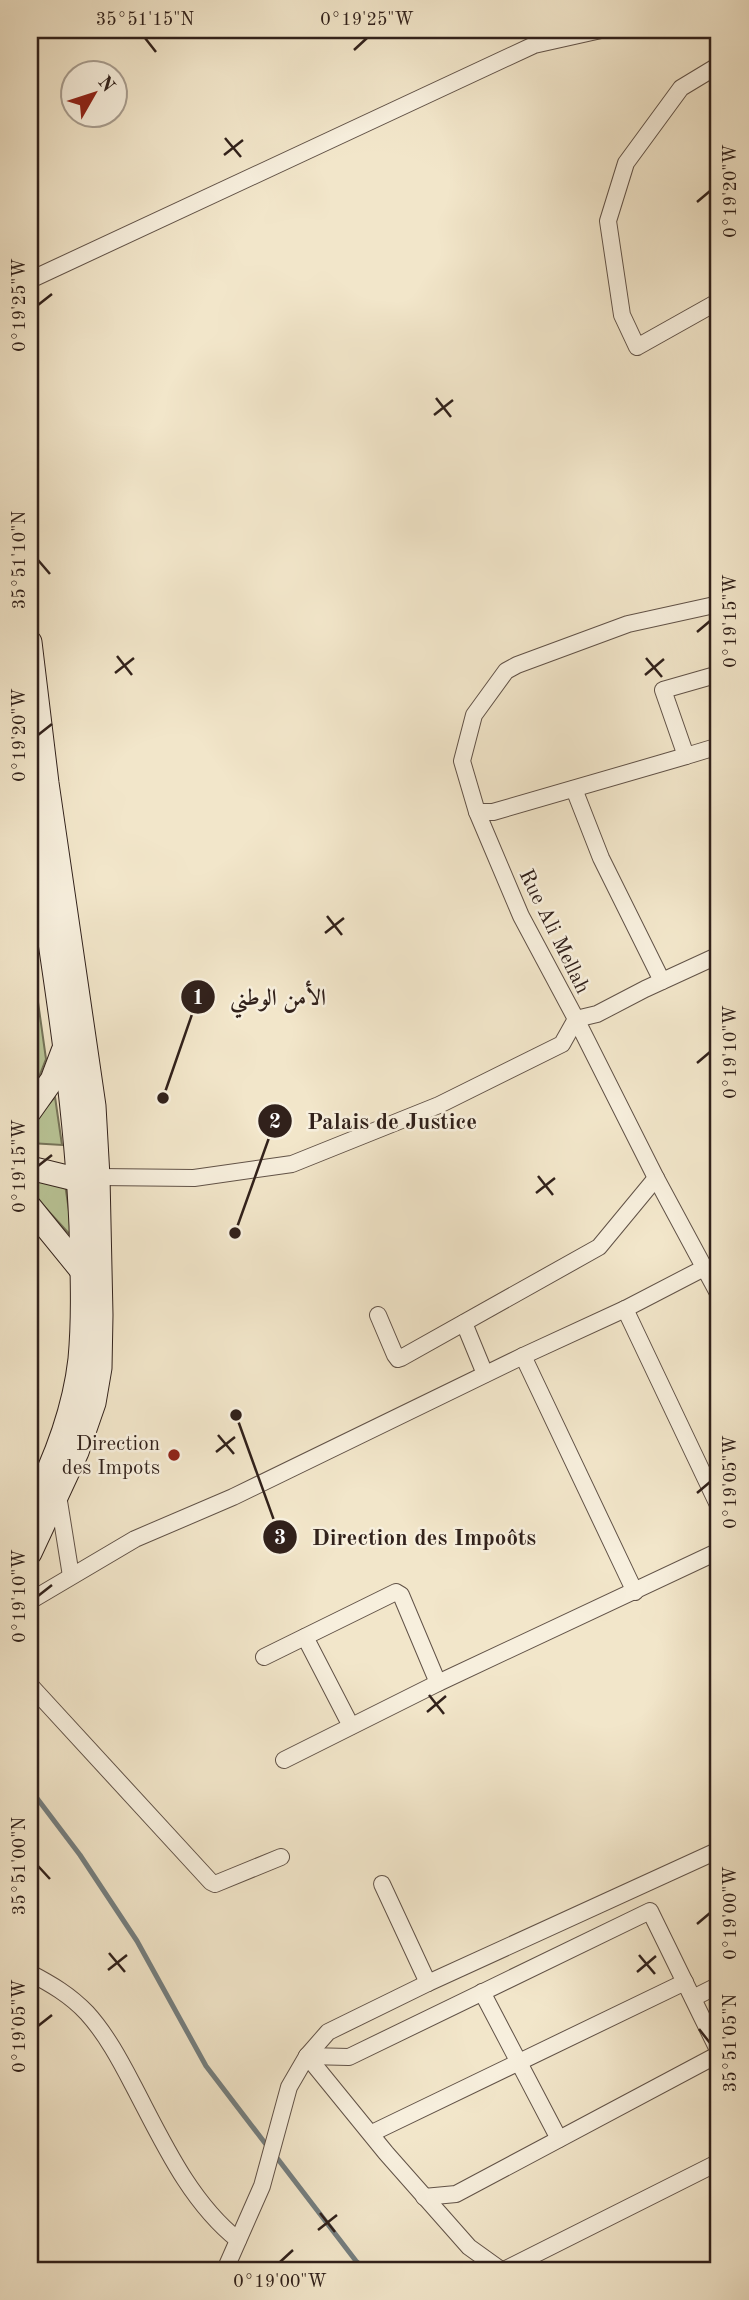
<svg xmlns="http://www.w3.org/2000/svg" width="749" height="2300" viewBox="0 0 749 2300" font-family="'Old Standard TT',Amiri,serif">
  <rect width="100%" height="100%" fill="#f2e6ca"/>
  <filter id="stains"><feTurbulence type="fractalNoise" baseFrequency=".00286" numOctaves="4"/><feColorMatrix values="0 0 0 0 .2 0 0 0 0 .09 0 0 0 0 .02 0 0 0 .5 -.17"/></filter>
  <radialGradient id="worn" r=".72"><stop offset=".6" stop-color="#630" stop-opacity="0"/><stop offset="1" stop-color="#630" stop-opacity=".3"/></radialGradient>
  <!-- green -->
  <g fill="#b9c597" stroke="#757359" stroke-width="2">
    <path d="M30,945L46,1059L30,1100Z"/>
    <path d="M55,1097L62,1145L30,1143V1125Z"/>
    <path d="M30,1181L65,1184L73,1238L30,1191Z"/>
  </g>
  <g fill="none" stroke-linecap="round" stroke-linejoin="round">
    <!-- stream -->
    <g stroke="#747e7f" stroke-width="5">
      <path d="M30,1789L80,1855L137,1941L206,2066L268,2147"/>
      <path d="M274,2154L356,2261L366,2270"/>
    </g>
    <!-- minor casing -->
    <g stroke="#615247" stroke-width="18">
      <g id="minor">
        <path d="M719,65L681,88L626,163L608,221L622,315L637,347L719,301"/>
        <path d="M30,280L534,45L601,30"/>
        <path d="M686,756L719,746"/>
        <path d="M574,789L601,858L662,981"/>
        <path d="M477,812H493L686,756L663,690L719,674"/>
        <path d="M719,955L645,989L597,1014L576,1019L656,1178L719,1295"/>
        <path d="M98,1177L194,1178L292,1164L439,1105L562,1044L576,1019L521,916L477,812L462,761L474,715L506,671L517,665L628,624L719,604"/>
        <path d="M625,1309L719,1507"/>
        <path d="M378,1315L395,1355L398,1359L401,1358L599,1247L656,1178"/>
        <path d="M464,1323L485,1374"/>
        <path d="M523,1356L635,1592"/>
        <path d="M58,1495L71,1576"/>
        <path d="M30,1601L135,1539L233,1497L523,1356L625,1309L706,1267"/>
        <path d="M305,1637L351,1726"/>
        <path d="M264,1657L396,1592L401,1595L438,1683"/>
        <path d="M30,1685L211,1882L215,1884L281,1857"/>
        <path d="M284,1760L438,1683L719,1551"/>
        <path d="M382,1884L428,1983"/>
        <path d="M30,1973C51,1984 70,1995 87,2013C106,2034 120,2060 133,2085C162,2140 189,2201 238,2240"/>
        <path d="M482,1992L559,2139"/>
        <path d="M693,1998L719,1985"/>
        <path d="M307,2056L349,2057L650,1911L719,2052"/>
        <path d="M307,2056L386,2153L469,2247L501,2270"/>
        <path d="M372,2133L685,1982"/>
        <path d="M424,2197L456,2194L719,2054"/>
        <path d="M225,2270L262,2186L289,2087L307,2056L328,2032L428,1983L719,1850"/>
        <path d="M504,2270L719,2162"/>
      </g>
    </g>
    <!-- secondary casing -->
    <g stroke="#31211b" stroke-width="25">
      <g id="secondary">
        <path d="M30,642L47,783L94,1106L98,1177L101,1315L100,1368L94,1403L77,1452L30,1553"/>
        <path d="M30,809C50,947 75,1086 81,1226C82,1270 84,1315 80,1359C74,1412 54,1463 30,1509"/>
        <path d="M30,1111L52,1080L63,1051"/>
        <path d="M30,1168L75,1179L92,1178"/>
        <path d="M30,1207L82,1271"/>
      </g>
    </g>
    <!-- minor -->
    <use href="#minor" stroke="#f7efdd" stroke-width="16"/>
    <!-- secondary -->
    <use href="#secondary" stroke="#f7efdd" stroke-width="23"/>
  </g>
  <!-- ticks -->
  <path fill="none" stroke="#31211b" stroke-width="2.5" d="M145,38L156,52M354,50L367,38M225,138L241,157M224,155L243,140M697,202L710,191M38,305L52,294M436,398L451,417M434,415L453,400M38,560L50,574M697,632L710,621M117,656L132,675M646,658L662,677M115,673L134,658M645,675L664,659M38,735L52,724M327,916L342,935M325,933L344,918M697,1063L710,1052M38,1166L52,1155M538,1176L553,1195M536,1193L555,1178M218,1435L234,1454M216,1452L235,1437M697,1493L710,1482M38,1596L52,1585M429,1695L444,1714M427,1712L446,1696M38,1866L50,1879M697,1924L710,1913M109,1953L125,1972M639,1955L655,1974M108,1970L127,1955M637,1972L656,1956M38,2026L52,2015M699,2029L710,2043M320,2213L335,2232M318,2230L337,2215M280,2262L293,2250"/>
  <!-- markers -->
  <circle fill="#8f2418" stroke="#f7efdd" stroke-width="2.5" cx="174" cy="1455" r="7"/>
  <g text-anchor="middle" stroke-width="5" stroke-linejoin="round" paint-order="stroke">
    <!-- street labels -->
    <g font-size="21" fill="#31211b" stroke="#f7efdd">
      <text transform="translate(555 931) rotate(64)" y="7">Rue Ali Mellah</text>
    </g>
    <!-- poi labels -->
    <g font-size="21" fill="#31211b" stroke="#f7efdd" text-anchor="end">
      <text x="160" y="1450">Direction<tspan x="160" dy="24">des Impots</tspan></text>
    </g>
  </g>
  <!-- callouts -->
  <path fill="none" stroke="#31211b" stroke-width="2.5" d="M163 1098L198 997M235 1233L275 1121M236 1415L280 1537"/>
  <g fill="#31211b" stroke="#f7efdd" stroke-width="2.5">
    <circle cx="163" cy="1098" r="7"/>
    <circle cx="235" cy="1233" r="7"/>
    <circle cx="236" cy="1415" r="7"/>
    <circle cx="198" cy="997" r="18"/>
    <circle cx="275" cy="1121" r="18"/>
    <circle cx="280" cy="1537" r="18"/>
  </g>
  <g font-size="21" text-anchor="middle" font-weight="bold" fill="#fff">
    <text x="198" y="1004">1</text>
    <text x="275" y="1128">2</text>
    <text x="280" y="1544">3</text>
  </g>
  <g font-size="23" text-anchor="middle" font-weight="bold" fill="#31211b" stroke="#f7efdd" stroke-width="5" stroke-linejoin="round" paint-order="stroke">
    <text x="278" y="1005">الأمن الوطني</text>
    <text x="392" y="1129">Palais de Justice</text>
    <text x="424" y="1545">Direction des Impoôts</text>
  </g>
  <!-- margin -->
  <rect width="749" height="2300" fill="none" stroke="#f2e6ca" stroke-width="77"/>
  <!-- north arrow -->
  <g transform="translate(94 94) rotate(51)"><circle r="33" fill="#f7efdd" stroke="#a89d8f" stroke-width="2"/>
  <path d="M0-5L12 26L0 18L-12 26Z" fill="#8f2418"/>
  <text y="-10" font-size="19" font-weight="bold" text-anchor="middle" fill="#31211b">N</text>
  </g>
  <rect x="38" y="38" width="672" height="2224" fill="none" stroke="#31211b" stroke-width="2.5"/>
  <g font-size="18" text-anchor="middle" fill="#31211b">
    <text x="145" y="25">35°51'15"N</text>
    <text x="367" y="25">0°19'25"W</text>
    <text transform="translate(730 191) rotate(-90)" y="6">0°19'20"W</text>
    <text transform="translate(19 305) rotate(-90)" y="6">0°19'25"W</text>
    <text transform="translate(19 560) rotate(-90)" y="6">35°51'10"N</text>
    <text transform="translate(730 621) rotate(-90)" y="6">0°19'15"W</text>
    <text transform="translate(19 735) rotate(-90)" y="6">0°19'20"W</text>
    <text transform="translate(730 1052) rotate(-90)" y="6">0°19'10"W</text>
    <text transform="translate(19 1166) rotate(-90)" y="6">0°19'15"W</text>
    <text transform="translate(730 1482) rotate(-90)" y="6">0°19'05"W</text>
    <text transform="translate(19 1596) rotate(-90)" y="6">0°19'10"W</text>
    <text transform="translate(19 1866) rotate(-90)" y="6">35°51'00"N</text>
    <text transform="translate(730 1913) rotate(-90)" y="6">0°19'00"W</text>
    <text transform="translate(19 2026) rotate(-90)" y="6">0°19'05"W</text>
    <text transform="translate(730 2043) rotate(-90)" y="6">35°51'05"N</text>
    <text x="280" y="2287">0°19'00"W</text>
  </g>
  <rect width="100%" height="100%" filter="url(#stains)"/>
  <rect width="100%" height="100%" fill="url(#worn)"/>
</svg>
